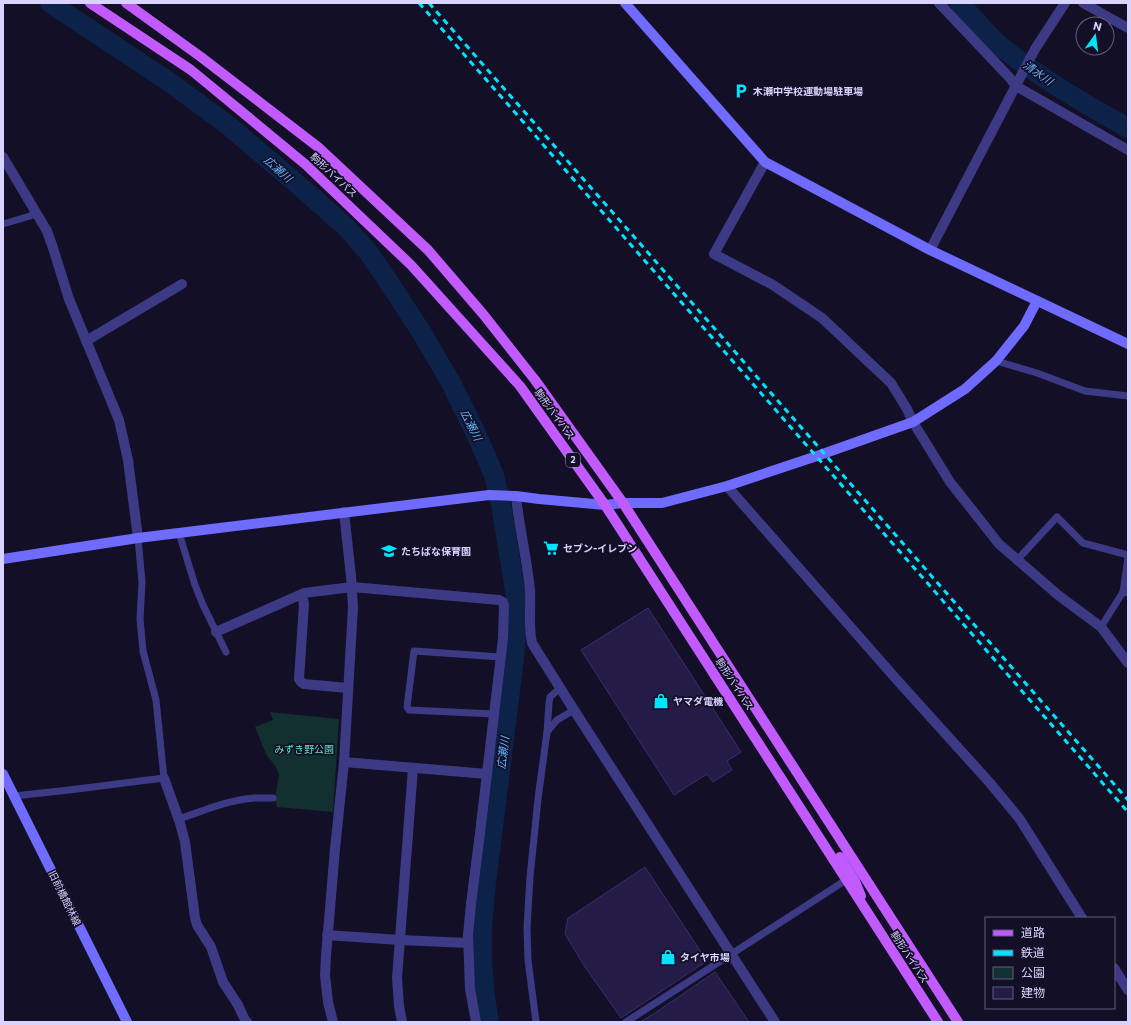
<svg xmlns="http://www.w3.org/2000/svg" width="1131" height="1025" viewBox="0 0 1131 1025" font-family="Commissioner,'Noto Sans JP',sans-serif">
  <rect width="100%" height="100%" fill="#130f26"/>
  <!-- green -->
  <path fill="#12302f" d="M270,712L339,719L333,812L277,807L275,798L279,775L276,767L266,754L255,727L273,720Z"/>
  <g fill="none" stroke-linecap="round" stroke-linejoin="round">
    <!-- river -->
    <g stroke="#0c2248" stroke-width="20">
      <path d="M50,3L168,81L229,126L310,195L347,228L368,252L388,281L420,330L450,381L478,438L494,475L501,504L517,603V621L514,659L486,883L482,926V963L485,997L489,1022"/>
      <path d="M960,3C974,19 988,36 1004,49C1043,80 1085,104 1128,128"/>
    </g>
  </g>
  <!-- building -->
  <g fill="#241b47" stroke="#3b2d73">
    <path d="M648,608L741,752L727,761L732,770L713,782L707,774L674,795L581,650Z"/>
    <path d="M645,867L707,961L621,1018L585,967L565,934L568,918Z"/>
    <path d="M715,972L749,1022H640L655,1013Z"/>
  </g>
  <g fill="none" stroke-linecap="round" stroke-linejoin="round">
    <!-- lane -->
    <g stroke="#3d3a85" stroke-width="7">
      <path d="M3,224L30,216L36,213"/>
      <path d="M996,361L1037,373L1085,391L1128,396"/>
      <path d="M179,533L195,585L203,605L226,652"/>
      <path d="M1128,557L1123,592L1128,593"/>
      <path d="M1017,560L1057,517L1083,543L1128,555"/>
      <path d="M1101,627L1123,592"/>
      <path d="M494,714L409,710L407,707L414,651L501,657"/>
      <path d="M547,732L557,720L574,710"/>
      <path d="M14,796L69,790L164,778L156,700L143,651L140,619L142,582L138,538"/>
      <path d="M179,819C203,811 228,800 254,798C260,798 266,798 273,798"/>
      <path d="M536,1022L528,960L527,928L530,877L538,799L547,732L549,703L550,697L560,688"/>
      <path d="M626,1022L795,913L846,880"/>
    </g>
    <!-- street -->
    <g stroke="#3d3a85" stroke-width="10">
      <path d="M939,3L1009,77L1016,86L1128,150"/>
      <path d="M1083,3L1128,28"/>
      <path d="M3,157L47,231L53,248L69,299L119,420L128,460L138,538"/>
      <path d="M765,162L714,254L773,285L822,318L891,383L907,409L913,422L950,482L999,544L1058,595L1101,627L1128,663"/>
      <path d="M930,250L1035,49L1065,3"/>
      <path d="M86,341L182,284"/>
      <path d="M727,486L897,680L990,783L1019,818L1082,918"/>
      <path d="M516,496C519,527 527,559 530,590C531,609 528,624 532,643L574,710L775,1022"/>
      <path d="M301,595L303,600L304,604L299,679L301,682L304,684L348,688"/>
      <path d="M216,632L304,593L352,587L499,600L503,602L504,606L503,638L480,833L471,904L468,935L470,989L476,1022"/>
      <path d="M344,762L487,774"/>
      <path d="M164,778L180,823L185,842L195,918L197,925L211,947L223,982L238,1005L245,1020L247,1022"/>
      <path d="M327,935L400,940L468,943"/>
      <path d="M1114,968L1128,990"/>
      <path d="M333,1022L328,1002L325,975L326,956L335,849L344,762L353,607L351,576L344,512"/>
      <path d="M402,1022L399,1006L397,978L413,768"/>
    </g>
    <!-- secondary -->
    <g stroke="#6f6bff" stroke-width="10">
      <path d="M625,3L765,162L930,250L1128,344"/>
      <path d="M3,559L138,538L489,495L516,496L539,499L605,505L623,503H662L727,486L817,456L913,422L965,389L996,361L1024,326L1037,301"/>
      <path d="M3,774L127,1022"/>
    </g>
    <!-- primary -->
    <g stroke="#c25bff" stroke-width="10">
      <path d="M90,3L191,70L305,164L411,265L520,386L605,505L938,1022"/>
      <path d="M126,3L201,57L318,147L428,250L483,314L535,380L623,503L958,1022"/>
      <path d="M840,857L855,881L861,896"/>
    </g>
    <!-- rail -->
    <g stroke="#00e5ff" stroke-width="3" stroke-dasharray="6 5" stroke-linecap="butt">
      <path d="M419,3L1128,812"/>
      <path d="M429,3L1128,800"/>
    </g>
  </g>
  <!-- icons -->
  <defs>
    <g id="parking-bare" transform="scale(1.2)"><path d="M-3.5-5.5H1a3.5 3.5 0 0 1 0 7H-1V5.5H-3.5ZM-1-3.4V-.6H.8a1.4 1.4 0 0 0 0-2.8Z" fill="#00e5ff" stroke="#130f26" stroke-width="2.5" paint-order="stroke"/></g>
    <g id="supermarket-bare" transform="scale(1.2)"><path d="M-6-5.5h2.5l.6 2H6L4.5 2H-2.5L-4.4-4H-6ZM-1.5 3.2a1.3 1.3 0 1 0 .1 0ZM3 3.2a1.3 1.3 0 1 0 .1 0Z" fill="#00e5ff" stroke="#130f26" stroke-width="2.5" paint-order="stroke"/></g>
    <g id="school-bare" transform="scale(1.2)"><path d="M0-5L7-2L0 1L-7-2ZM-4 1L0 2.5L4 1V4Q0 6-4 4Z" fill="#00e5ff" stroke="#130f26" stroke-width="2.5" paint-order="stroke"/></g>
    <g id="shop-bare" transform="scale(1.2)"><path d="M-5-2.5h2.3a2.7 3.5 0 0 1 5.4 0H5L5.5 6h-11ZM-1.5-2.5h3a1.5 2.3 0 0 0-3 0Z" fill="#00e5ff" stroke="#130f26" stroke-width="2.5" paint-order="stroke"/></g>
  </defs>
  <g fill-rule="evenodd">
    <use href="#parking-bare" x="741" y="91"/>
    <use href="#supermarket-bare" x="551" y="548"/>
    <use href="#school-bare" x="389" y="551"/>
    <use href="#shop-bare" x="661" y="701"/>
    <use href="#shop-bare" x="668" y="957"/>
  </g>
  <g text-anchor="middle" stroke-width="3.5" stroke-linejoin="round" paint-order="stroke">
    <!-- shield labels -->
    <rect fill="#130f26" stroke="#9e99be" stroke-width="1" x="566" y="453" width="14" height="14" rx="3"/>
    <g font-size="9" font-weight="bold" fill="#d9d4ff">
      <text x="573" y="463">2</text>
    </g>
    <!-- poi labels -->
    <g font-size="10" font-weight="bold" fill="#d9d4ff" stroke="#130f26" text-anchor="start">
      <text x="753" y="95">木瀬中学校運動場駐車場</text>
      <text x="563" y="552">セブン-イレブン</text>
      <text x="401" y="555">たちばな保育園</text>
      <text x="673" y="705">ヤマダ電機</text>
      <text x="680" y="961">タイヤ市場</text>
    </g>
    <!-- street labels -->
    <g font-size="10" fill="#d9d4ff" stroke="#130f26">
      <text transform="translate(334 175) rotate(43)" y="4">駒形バイパス</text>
      <text transform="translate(555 414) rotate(54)" y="4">駒形バイパス</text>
      <text transform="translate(735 684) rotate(57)" y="4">駒形バイパス</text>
      <text transform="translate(65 898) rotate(64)" y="4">旧前橋館林線</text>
      <text transform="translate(910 957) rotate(57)" y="4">駒形バイパス</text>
    </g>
    <!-- park labels -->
    <g font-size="10" fill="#5fe0c0" stroke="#130f26">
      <text x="304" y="753">みずき野公園</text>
    </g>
    <!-- water labels -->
    <g font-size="11" font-style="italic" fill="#62b6ff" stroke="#130f26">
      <text transform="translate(1038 73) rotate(35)" y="4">清水川</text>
      <text transform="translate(278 169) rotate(41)" y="4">広瀬川</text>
      <text transform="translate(471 425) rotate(63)" y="4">広瀬川</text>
      <text transform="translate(503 753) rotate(-83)" y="4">広瀬川</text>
    </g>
  </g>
  <!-- border -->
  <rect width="1131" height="1025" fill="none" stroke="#d9d4ff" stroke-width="8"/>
  <!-- legend -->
  <rect x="985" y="917" width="130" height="92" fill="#130f26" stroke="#625e7d"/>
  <rect x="993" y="930" width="20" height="6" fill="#c25bff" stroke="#625e7d"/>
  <text x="1021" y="937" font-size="12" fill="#d9d4ff">道路</text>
  <rect x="993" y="950" width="20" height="6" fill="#00e5ff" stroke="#625e7d"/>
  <text x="1021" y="957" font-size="12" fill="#d9d4ff">鉄道</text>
  <rect x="993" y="967" width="20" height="12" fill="#12302f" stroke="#625e7d"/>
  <text x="1021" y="977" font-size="12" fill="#d9d4ff">公園</text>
  <rect x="993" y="987" width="20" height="12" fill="#241b47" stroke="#625e7d"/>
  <text x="1021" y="997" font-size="12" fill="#d9d4ff">建物</text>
  <!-- north arrow -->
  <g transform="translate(1095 36) rotate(14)"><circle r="19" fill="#130f26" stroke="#625e7d"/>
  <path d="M0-3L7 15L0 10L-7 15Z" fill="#00e5ff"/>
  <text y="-6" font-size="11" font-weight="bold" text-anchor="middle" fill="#d9d4ff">N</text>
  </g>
</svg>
